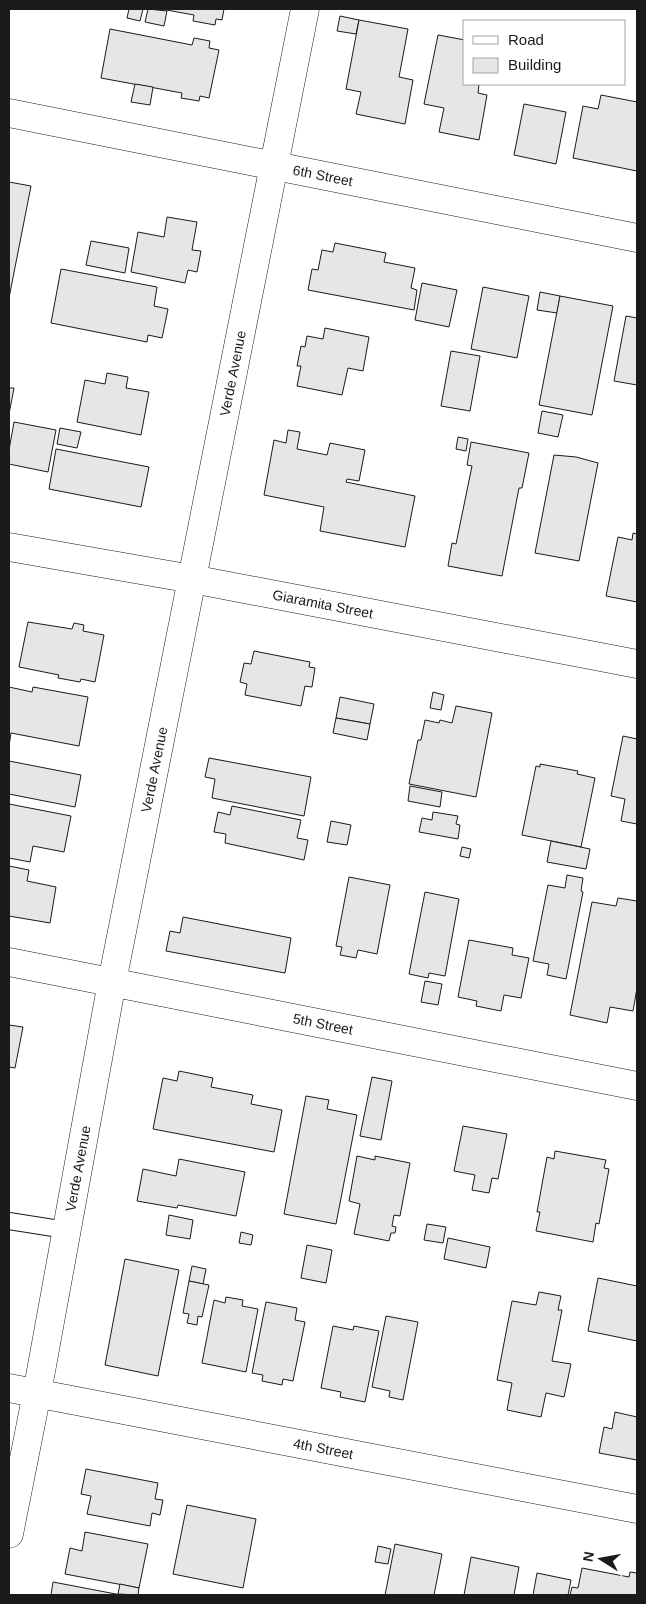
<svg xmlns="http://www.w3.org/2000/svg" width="646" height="1604" viewBox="0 0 646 1604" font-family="Arial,sans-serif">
  <rect width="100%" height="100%" fill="#fff"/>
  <!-- building -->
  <g fill="#e6e6e6" stroke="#1a1a1a">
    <path d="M129,9H143L140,21L127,18Z"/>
    <path d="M148,9L167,11L164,26L145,22Z"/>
    <path d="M161,9H224L222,20L216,19L215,25L193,21L194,15Z"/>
    <path d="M340,16L359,20L356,34L337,31Z"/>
    <path d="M359,20L408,29L399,77L413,80L405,124L356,114L361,92L346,89Z"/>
    <path d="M110,29L192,45L194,38L210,41L209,48L219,50L209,98L200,96L199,101L181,98L182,93L101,78Z"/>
    <path d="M438,35L465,40V84H479L478,93L487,95L479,140L439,132L444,108L424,104Z"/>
    <path d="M135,84L153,87L150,105L131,102Z"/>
    <path d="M601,95L637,102V171L573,158L583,106L598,109Z"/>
    <path d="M524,104L566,112L556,164L514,155Z"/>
    <path d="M9,182L31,186L9,298Z"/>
    <path d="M167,217L197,222L192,250L201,251L197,272L188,270L185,283L131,272L138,232L164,237Z"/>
    <path d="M91,241L129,248L125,273L86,265Z"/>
    <path d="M335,243L386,253L384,262L415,268L411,288L417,290L414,310L308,290L312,269L318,270L322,250L333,252Z"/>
    <path d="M61,269L157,287L154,306L168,309L162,338L148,335L147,342L51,323Z"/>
    <path d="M422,283L457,290L449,327L415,320Z"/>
    <path d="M483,287L529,296L517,358L471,349Z"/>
    <path d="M540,292L560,296L557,313L537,310Z"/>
    <path d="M560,296L613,306L592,415L539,405Z"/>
    <path d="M626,316L637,318V385L614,381Z"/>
    <path d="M325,328L369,337L363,371L348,368L342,395L297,386L301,366H297L301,346L305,347L307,336L323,339Z"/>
    <path d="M451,351L480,356L470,411L441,406Z"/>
    <path d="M107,373L128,377L126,388L149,392L141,435L77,422L85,380L105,384Z"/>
    <path d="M9,388H14L9,414Z"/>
    <path d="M542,411L563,415L558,437L538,433Z"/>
    <path d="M14,422L56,430L48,472L9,464V450Z"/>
    <path d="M60,428L81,432L77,448L57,444Z"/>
    <path d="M288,430L300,432L297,449L327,455L330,443L365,450L359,481L347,479L346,482L415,496L405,547L320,531L324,507L264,495L274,440L286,443Z"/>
    <path d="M458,437L468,439L466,451L456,449Z"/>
    <path d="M471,442L529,453L522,488H519L502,576L448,566L452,543L456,544L472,466L467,465Z"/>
    <path d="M56,449L149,467L141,507L49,489Z"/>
    <path d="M554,455L576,457L598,463L579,561L535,553Z"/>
    <path d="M633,533L637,534V602L606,596L618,537L632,540Z"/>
    <path d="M28,622L72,629L74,623L84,625L83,631L104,635L95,682L81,679L80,682L58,678L59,675L19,667Z"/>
    <path d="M254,651L310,662L309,667L315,668L312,687L305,686L301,706L245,695L247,684L240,682L244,663L251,664Z"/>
    <path d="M9,687L32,692L33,687L88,697L79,746L11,733L9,746Z"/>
    <path d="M433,692L444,695L441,710L430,708Z"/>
    <path d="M340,697L374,704L370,724L336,718Z"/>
    <path d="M456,706L492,713L476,797L409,784L418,740H421L425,720L439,723L440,720L452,723Z"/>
    <path d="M336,718L370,724L367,740L333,733Z"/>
    <path d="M623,736L637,739V824L621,821L625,799L611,796Z"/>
    <path d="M209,758L311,777L304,816L212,798L215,779L205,777Z"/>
    <path d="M9,761L81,775L75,807L9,794Z"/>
    <path d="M540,764L578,771L577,774L595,778L581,847L522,835L536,766L540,767Z"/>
    <path d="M410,786L442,792L440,807L408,801Z"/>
    <path d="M9,804L71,816L64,852L33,846L30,862L9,858Z"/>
    <path d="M232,806L301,820L297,838L308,840L304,860L225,843L226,834L214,832L218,812L230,815Z"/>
    <path d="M433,812L458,816L456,824L460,825L458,839L419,832L422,818L432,820Z"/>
    <path d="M331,821L351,825L347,845L327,842Z"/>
    <path d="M551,841L590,849L586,869L547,862Z"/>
    <path d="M462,847L471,849L469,858L460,856Z"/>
    <path d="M9,866L29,870L27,881L56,887L50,923L9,916Z"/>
    <path d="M567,875L583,878L581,891L583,892L566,979L547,975L549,964L533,961L548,885L565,888Z"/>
    <path d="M349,877L390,885L377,954L358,950L356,958L340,955L342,947L336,946Z"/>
    <path d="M425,892L459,899L445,976L429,973L428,978L409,974Z"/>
    <path d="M618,898L637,901V988L633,1011L610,1007L607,1023L570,1015L592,902L616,906Z"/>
    <path d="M183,917L291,938L285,973L166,951L170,931L180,933Z"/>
    <path d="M469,940L513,948L512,955L529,958L521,998L504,995L501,1011L476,1006L477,1001L458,997Z"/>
    <path d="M425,981L442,984L438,1005L421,1002Z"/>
    <path d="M9,1025L23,1027L15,1068L9,1067Z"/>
    <path d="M179,1071L213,1078L211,1087L253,1095L251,1104L282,1110L274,1152L153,1129L163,1078L177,1081Z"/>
    <path d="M372,1077L392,1081L381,1140L360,1136Z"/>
    <path d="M306,1096L329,1100L327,1109L357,1115L336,1224L284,1214Z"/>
    <path d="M463,1126L507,1134L498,1179L492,1178L489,1193L472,1190L475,1175L454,1171Z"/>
    <path d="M555,1151L606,1160L604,1168L609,1169L599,1224L596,1223L593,1242L536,1231L540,1212H537L547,1157L554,1159Z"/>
    <path d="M357,1156L375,1160V1156L410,1163L400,1216L394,1215L392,1226L396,1227L395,1233H391L389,1241L354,1234L360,1204L349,1201Z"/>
    <path d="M179,1159L245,1172L236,1216L178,1205L177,1208L137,1201L143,1169L176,1176Z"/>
    <path d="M169,1215L193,1220L190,1239L166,1235Z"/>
    <path d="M427,1224L446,1227L443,1243L424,1240Z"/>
    <path d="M241,1232L253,1235L251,1245L239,1243Z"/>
    <path d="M448,1238L490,1247L486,1268L444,1259Z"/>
    <path d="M307,1245L332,1250L326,1283L301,1278Z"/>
    <path d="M125,1259L179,1270L158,1376L105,1365Z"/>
    <path d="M192,1266L206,1269L203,1284L189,1281Z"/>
    <path d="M598,1278L637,1286V1341L588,1331Z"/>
    <path d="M189,1281L209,1285L202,1317L198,1316L197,1325L187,1323L189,1314L183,1313Z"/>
    <path d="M539,1292L561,1296L558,1310H562L552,1361L571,1364L564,1397L546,1393L541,1417L507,1410L512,1383L497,1380L512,1301L536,1305Z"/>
    <path d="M226,1297L243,1300L242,1306L258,1309L246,1372L202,1363L214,1300L225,1303Z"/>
    <path d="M266,1302L297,1308L295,1320L305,1322L293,1381L283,1379L282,1385L262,1381L263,1375L252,1373Z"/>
    <path d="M386,1316L418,1322L403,1400L389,1397L390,1391L372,1387Z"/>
    <path d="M333,1326L353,1330L354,1326L379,1331L365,1402L340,1397L341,1392L321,1388Z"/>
    <path d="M615,1412L637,1417V1460L599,1453L604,1427L612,1429Z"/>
    <path d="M86,1469L158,1483L155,1499L163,1500L160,1515L152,1513L150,1526L87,1514L91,1496L81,1494Z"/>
    <path d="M187,1505L256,1519L243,1588L173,1574Z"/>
    <path d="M85,1532L148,1544L139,1588L65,1574L70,1548L82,1551Z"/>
    <path d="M395,1544L442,1554L434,1595H385Z"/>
    <path d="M378,1546L391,1549L388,1564L375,1562Z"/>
    <path d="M471,1557L519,1567L514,1595H464Z"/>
    <path d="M582,1568L629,1577L630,1572L637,1573V1595H570L572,1587L578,1588Z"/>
    <path d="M537,1573L571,1580L568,1595H533Z"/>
    <path d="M53,1582L121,1595H51Z"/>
    <path d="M120,1584L139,1588L138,1595L118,1594Z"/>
  </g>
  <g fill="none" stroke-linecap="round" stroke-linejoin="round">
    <!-- service casing -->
    <g stroke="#1a1a1a" stroke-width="18">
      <path id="service" d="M9,1221L66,1230"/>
    </g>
    <!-- minor casing -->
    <g stroke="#1a1a1a" stroke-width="29">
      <g id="minor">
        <path id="s1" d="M9,113L637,238"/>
        <path id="s2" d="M9,547L192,579L637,664"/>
        <path id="s3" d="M9,962L637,1086"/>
        <path id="s4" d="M9,1388L637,1509"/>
        <path id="s5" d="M9,1534L37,1393L112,982L305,9"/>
      </g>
    </g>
    <!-- service -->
    <use href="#service" stroke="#fff" stroke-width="16"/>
    <!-- minor -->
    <use href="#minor" stroke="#fff" stroke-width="28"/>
  </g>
  <g text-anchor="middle" stroke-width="4" stroke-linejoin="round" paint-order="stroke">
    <!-- street labels -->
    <g font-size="14" fill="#1a1a1a" stroke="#fff">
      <text dy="5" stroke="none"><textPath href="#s1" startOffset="320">6th Street</textPath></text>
      <text dy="5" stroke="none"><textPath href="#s5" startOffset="1182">Verde Avenue</textPath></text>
      <text dy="5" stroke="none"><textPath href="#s2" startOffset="319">Giaramita Street</textPath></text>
      <text dy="5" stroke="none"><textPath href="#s5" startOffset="778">Verde Avenue</textPath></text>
      <text dy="5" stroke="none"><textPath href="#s3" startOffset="320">5th Street</textPath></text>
      <text dy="5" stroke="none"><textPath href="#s5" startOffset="372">Verde Avenue</textPath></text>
      <text dy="5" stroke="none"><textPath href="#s4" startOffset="320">4th Street</textPath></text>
    </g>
  </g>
  <!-- border -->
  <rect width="646" height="1604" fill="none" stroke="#1a1a1a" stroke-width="20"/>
  <!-- legend -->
  <rect x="463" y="20" width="162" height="65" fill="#ffffff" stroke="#a3a3a3"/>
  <rect x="473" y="36" width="25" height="8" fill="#ffffff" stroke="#a3a3a3"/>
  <text x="508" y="45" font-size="15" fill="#1a1a1a">Road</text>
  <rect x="473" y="58" width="25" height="15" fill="#e6e6e6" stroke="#a3a3a3"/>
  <text x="508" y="70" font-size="15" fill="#1a1a1a">Building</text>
  <!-- north arrow -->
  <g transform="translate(601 1559) rotate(281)" stroke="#ffffff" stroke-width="4" paint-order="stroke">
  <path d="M0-4L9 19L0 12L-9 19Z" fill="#1a1a1a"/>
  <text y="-8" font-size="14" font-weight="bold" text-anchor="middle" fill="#1a1a1a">N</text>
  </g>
</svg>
